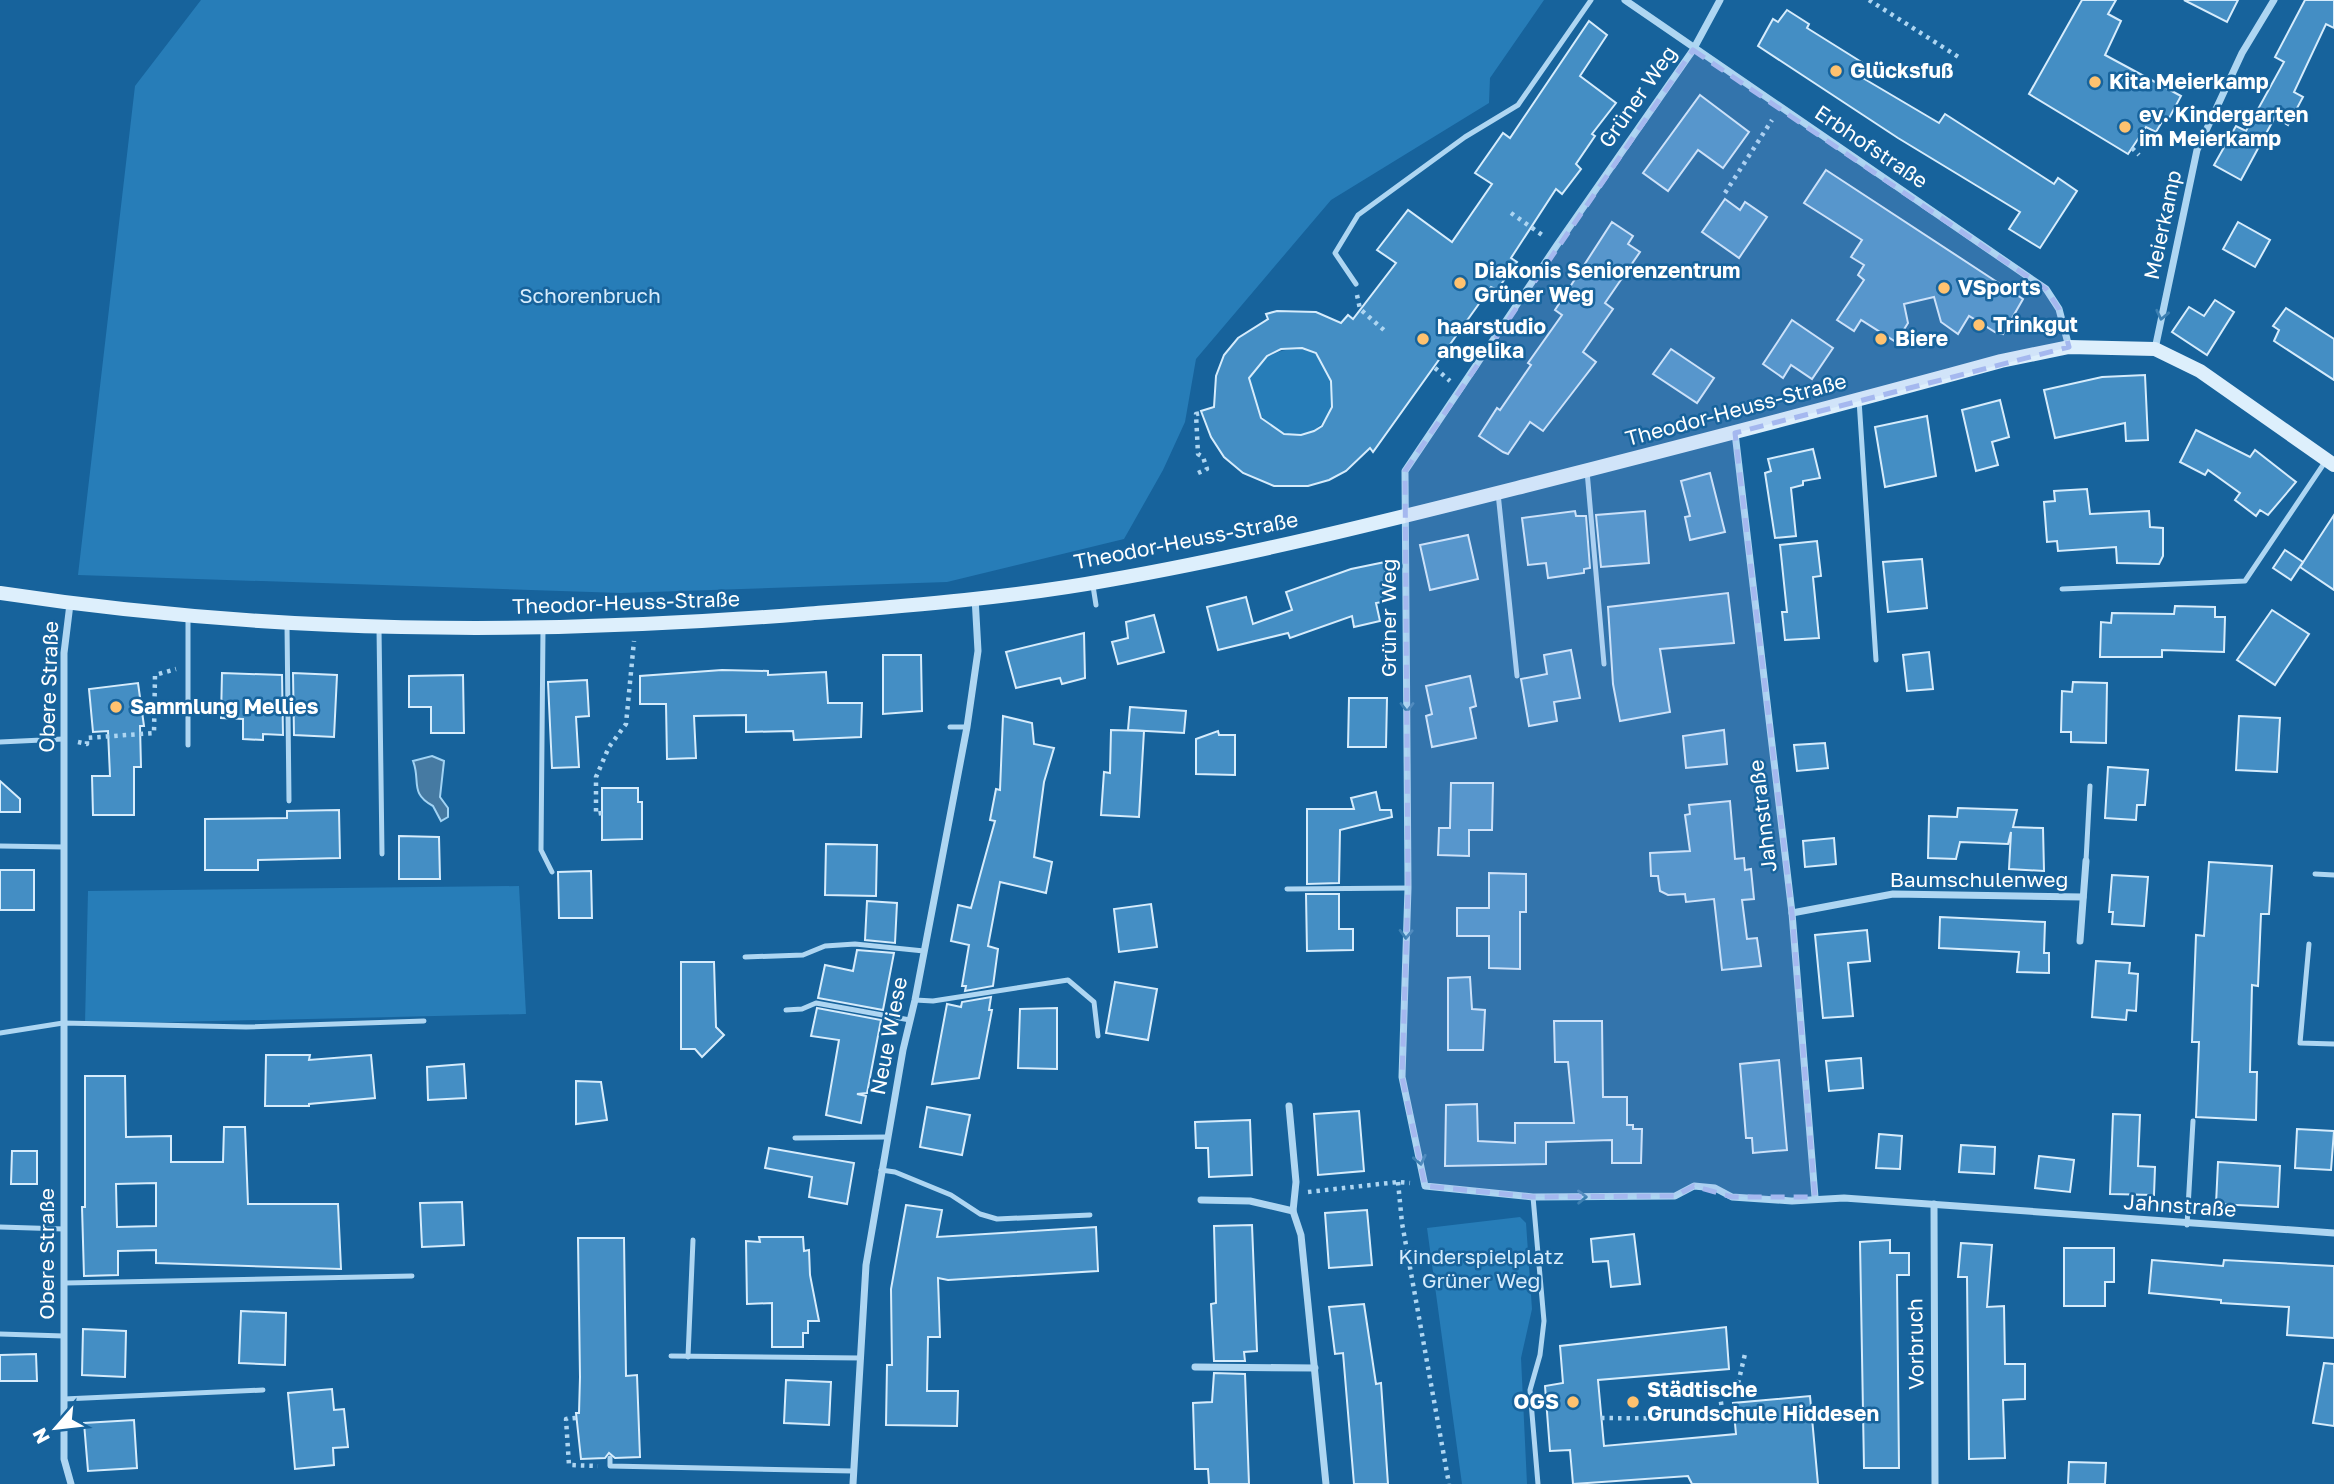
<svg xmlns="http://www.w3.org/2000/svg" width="2334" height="1484" viewBox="0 0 2334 1484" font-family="'Golos Text',sans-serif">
  <rect width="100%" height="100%" fill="#17639c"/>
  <!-- green -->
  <g fill="#277db8">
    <path d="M201,0H1544L1490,78L1489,103L1331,200L1196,359L1185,422L1163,470L1124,539L947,582L621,593L78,575L135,86Z"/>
    <path d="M1302,348L1323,358C1327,370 1333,383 1333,395C1333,419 1307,447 1282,433C1264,423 1256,409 1246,393C1251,362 1272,349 1302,348Z"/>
    <path d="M519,886L526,1014L85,1024L88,891Z"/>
    <path d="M1520,1217L1526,1223L1532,1309L1521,1358L1527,1484H1462L1427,1228Z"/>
  </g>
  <!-- water -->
  <path fill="#467aa2" stroke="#a1d3f4" stroke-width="2" d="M432,756L444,761L440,797L448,808V817L441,821L433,806C409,793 421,781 413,761Z"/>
  <!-- building -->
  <g fill="#448ec4" stroke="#d6ecfc" stroke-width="2" fill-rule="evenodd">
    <path d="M2082,0H2116L2108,14L2121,21L2105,55L2181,96L2167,122L2163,120L2156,132L2146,127L2128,154L2029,94Z"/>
    <path d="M2184,0H2238L2227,22Z"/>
    <path d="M2305,0H2334V28L2326,24L2294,92L2303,97L2288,125L2275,117L2241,180L2214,165L2236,126L2246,131L2284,62L2275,57Z"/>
    <path d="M1787,10L1809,24L1807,28L1863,63L1856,74L1939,123L1945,114L2054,184L2058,178L2077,191L2040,248L2009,229L2020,212L1898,138L1758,46L1773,19L1778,22Z"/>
    <path d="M1589,21L1607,35L1580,76L1616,103L1592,134L1595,136L1576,164L1581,169L1562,194L1556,189L1511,258L1517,262L1497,290L1491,287L1373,452L1370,448L1346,471L1329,480L1308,486H1274L1243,473L1224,457L1211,437L1201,411L1214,407L1216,376L1224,355L1238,338L1268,319L1266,314L1277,311L1316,312L1341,323L1348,315L1353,319L1396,263L1377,250L1408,210L1452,242L1492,184L1475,173L1503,133L1510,138ZM1302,348L1316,353L1331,381L1332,407L1322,426L1314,431L1301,435L1284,434L1261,418L1249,378L1267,356L1281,349Z"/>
    <path d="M1700,95L1749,132L1723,168L1698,150L1668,191L1643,173Z"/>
    <path d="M1826,170L2023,299L2003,334L1995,332L1969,316L1958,334L1941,322L1934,297L1904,304L1908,323L1896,342L1861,320L1854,331L1837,320L1864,280L1858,275L1864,265L1851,257L1862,240L1804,203Z"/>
    <path d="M1725,199L1740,210L1745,202L1767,217L1739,258L1702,232Z"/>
    <path d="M1612,222L1633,236L1628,244L1640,252L1605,303L1613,309L1583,352L1596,362L1543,431L1530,422L1508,454L1503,452L1479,436L1497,408L1500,410L1531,365L1528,363L1562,315L1555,310Z"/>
    <path d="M2238,222L2270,240L2255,267L2223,249Z"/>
    <path d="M2215,300L2234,312L2207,355L2172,332L2189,307L2204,316Z"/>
    <path d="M2286,308L2334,339V380L2274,341L2279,330L2273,326Z"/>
    <path d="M1792,320L1833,348L1812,379L1791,365L1783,378L1763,364Z"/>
    <path d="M1671,349L1714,378L1697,403L1653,374Z"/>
    <path d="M2145,375L2148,440L2126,441L2125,423L2055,438L2044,390L2102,377Z"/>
    <path d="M2000,400L2009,437L1992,442L1998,465L1976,471L1962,410Z"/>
    <path d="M1927,416L1936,476L1885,487L1875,427Z"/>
    <path d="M2196,430L2250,457L2255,450L2296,482L2268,515L2260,510L2256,516L2235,500L2240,493L2208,470L2205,475L2180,462Z"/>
    <path d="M1813,449L1820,478L1803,481V485L1791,488L1796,536L1775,538L1765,473L1771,471L1768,459Z"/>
    <path d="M1710,473L1725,532L1690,540L1685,517L1690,516L1681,481Z"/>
    <path d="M2087,489L2090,514L2149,511L2150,527L2163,528V556L2159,564L2117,563L2116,547L2058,551L2057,541L2047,542L2044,502L2055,501L2054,491Z"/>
    <path d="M1575,511L1576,516H1586L1590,568L1584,569V573L1548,578L1546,563L1528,565L1522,518Z"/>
    <path d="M1645,511L1649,563L1601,567L1596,515Z"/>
    <path d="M2334,515V590L2300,567Z"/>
    <path d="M1468,535L1478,579L1430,590L1420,545Z"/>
    <path d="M1817,541L1821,576L1813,577L1819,638L1785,640L1782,612H1787L1780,545Z"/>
    <path d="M2285,550L2303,562L2291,580L2273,568Z"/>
    <path d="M1922,559L1927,608L1888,612L1883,562Z"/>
    <path d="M1385,562L1388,601L1376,603L1380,621L1354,627L1352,616L1290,638L1288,633L1218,650L1207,607L1246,597L1253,624L1292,610L1286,592L1351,569Z"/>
    <path d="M1728,593L1734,643L1660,649L1670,712L1620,721L1613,684L1608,607Z"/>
    <path d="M2175,606L2215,607V617H2225L2224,652L2162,650V657H2100L2101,622L2111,623L2112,613L2174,614Z"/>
    <path d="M2272,610L2309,634L2275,685L2237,660Z"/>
    <path d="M1154,615L1164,652L1118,664L1112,642L1128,638L1126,622Z"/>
    <path d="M1084,633L1085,678L1062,684L1060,678L1016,688L1006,652Z"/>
    <path d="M1571,650L1580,698L1554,702L1557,721L1529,726L1521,679L1547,674L1544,655Z"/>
    <path d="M1929,652L1933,689L1907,691L1903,655Z"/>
    <path d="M883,655H921L922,711L883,714Z"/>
    <path d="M722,670L768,671V675L826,672L828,703H862L861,737L794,740L793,731L746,732V715L694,716L696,758L667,759L666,704H640V676Z"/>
    <path d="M222,673L282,675L283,735L263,734V740L243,739V719L221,718Z"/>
    <path d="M293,673L337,675L334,737L294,735Z"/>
    <path d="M463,675L464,733H431V707H409V676Z"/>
    <path d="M1470,676L1476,706L1470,708L1476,738L1432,747L1426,716L1432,714L1426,686Z"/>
    <path d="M587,680L589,716L576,717L579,767L552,768L548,682Z"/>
    <path d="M2073,682L2107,683L2106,743L2071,742V732H2061L2062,691L2072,692Z"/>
    <path d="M138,683L144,726H140L141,767H134V815H93L92,776H110L108,731L93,732L89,689Z"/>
    <path d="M1349,698H1387L1386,747H1348Z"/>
    <path d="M1130,707L1186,711L1184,733L1128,730Z"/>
    <path d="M1003,716L1032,723L1034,744L1054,748L1044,782L1034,857L1052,862L1046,893L1000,882L988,946L998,949L993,986L965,991L966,986H962L969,945L951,941L958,905L971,908L995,821L990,820L996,789L1000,790Z"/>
    <path d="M2239,716L2280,718L2277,772L2236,770Z"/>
    <path d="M1111,730L1144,731L1139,817L1101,815L1104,772L1110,773Z"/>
    <path d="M1724,730L1727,764L1686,768L1683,736Z"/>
    <path d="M1218,731L1219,735H1235V775L1196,774V739Z"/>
    <path d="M1825,743L1828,768L1797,771L1794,745Z"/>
    <path d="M2108,767L2148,770L2145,805H2137L2136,820L2105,818Z"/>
    <path d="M0,781L20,799V812H0Z"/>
    <path d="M1451,783H1493L1492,830H1469V856L1438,855L1439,828H1450Z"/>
    <path d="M602,788H638V802H642V839L602,840Z"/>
    <path d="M1376,792L1380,810H1391L1392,817L1340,830L1339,883L1307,884V809H1354L1351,798Z"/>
    <path d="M1730,801L1735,859L1744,858L1745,870L1751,869L1754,899L1742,900L1747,939L1757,938L1761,966L1722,970L1714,899L1686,902L1685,894L1668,895L1660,891L1658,876H1651L1650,853L1690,851L1685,815L1690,814L1689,805Z"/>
    <path d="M1958,808L2017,810L2013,827L2043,828L2044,871L2009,869L2011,832L2008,844L1960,842L1956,859L1928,858L1929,816L1957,817Z"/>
    <path d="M339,810L340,858L258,860V870H205V819L287,818V811Z"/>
    <path d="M399,836L439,837L440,879H399Z"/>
    <path d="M1834,838L1836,864L1805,867L1803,841Z"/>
    <path d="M826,844L877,845L876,896L825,895Z"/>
    <path d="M2209,862L2272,866L2269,914H2261L2258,986L2252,985L2250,1072H2257L2256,1120L2196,1117L2199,1042H2192L2196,935L2204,936Z"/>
    <rect x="0" y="870" width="34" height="40"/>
    <path d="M591,871L592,918H559L558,872Z"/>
    <path d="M1489,873L1526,874V912H1520V969L1489,968V936H1457V908H1489Z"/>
    <path d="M2112,875L2148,877L2144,926L2112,924L2113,912H2109Z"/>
    <path d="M1306,894H1339V929H1353V950L1307,951Z"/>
    <path d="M867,901L897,903L895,943L865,940Z"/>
    <path d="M1151,904L1157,947L1119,952L1114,909Z"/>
    <path d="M1940,917L2045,922L2044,953H2049V973L2017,972L2019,952L1939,948Z"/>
    <path d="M1867,930L1870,961L1848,963L1853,1016L1823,1018L1815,935Z"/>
    <path d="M857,950L894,953L883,1010L818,998L825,965L853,971Z"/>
    <path d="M2096,961L2130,963L2129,973L2138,974L2136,1011L2127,1010L2126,1020L2092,1017Z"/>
    <path d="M681,962H714L716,1027L724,1035L702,1057L695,1049H681Z"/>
    <path d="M1470,977L1472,1009L1485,1010L1483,1050H1448V978Z"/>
    <path d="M1115,982L1157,989L1148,1040L1106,1033Z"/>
    <path d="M991,997L989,1010H992L979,1078L932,1084L947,1004L961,1007L962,1002Z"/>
    <path d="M817,1008L881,1020L867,1093L857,1094L866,1096L861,1123L826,1115L839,1040L811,1036Z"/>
    <path d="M1057,1008V1069L1018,1068L1020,1009Z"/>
    <path d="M1554,1021H1602L1603,1097H1627V1125H1633V1129H1642L1641,1163H1612V1140L1546,1142V1164L1445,1166L1446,1105L1477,1104L1478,1141L1515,1143V1123H1574L1568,1062H1555Z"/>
    <path d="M266,1055H310L309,1060L371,1055L375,1098L309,1104V1106H265Z"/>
    <path d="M1861,1058L1863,1088L1829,1091L1826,1061Z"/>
    <path d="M1779,1060L1787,1150L1753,1153L1752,1138H1746L1740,1064Z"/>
    <path d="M464,1064L466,1098L428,1100L427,1067Z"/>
    <path d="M85,1076H125L126,1137L171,1136V1162H223L224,1127H245L248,1204H338L341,1269L156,1263V1250L118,1251V1275L84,1276L82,1207H85ZM156,1183V1226L117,1227L116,1184Z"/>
    <path d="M576,1081L601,1082L607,1120L576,1124Z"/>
    <path d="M927,1107L970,1115L962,1155L920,1147Z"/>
    <path d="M1359,1111L1364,1171L1318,1175L1314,1114Z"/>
    <path d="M2113,1114L2140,1115L2138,1166L2155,1167L2154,1195L2110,1194Z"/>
    <path d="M1250,1120L1252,1175L1209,1177L1208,1148H1196L1195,1122Z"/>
    <path d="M2297,1129L2334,1131L2331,1170L2295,1168Z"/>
    <path d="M1879,1134L1902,1136L1900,1169L1876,1168Z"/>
    <path d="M1961,1145L1995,1147L1994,1174L1959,1172Z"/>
    <path d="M769,1148L854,1163L847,1204L809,1197L812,1177L765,1168Z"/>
    <path d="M12,1151H37V1184H11Z"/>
    <path d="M2039,1156L2074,1160L2070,1192L2035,1188Z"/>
    <path d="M2218,1162L2280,1166L2278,1207L2216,1204Z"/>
    <path d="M462,1202L464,1245L422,1247L420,1203Z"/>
    <path d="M906,1205L942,1210L937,1237L1096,1227L1098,1271L948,1280L938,1278L940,1337H928L927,1391H958L957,1426L886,1425L887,1365H892L891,1289Z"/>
    <path d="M1367,1210L1372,1265L1329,1268L1325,1213Z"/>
    <path d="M1252,1225L1257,1351L1244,1352L1245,1361H1214L1211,1304L1216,1303L1214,1226Z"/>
    <path d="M1634,1234L1640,1284L1611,1287L1608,1261L1593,1262L1591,1239Z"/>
    <path d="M759,1237H803L804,1251L809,1250L810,1275L819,1321H808V1333H803V1347H772V1303L747,1304L746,1241L760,1242Z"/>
    <path d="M578,1238H624L626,1376L637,1375L640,1457L615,1458L609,1453L605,1458L581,1459L576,1413H579L580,1377Z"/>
    <path d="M1890,1240V1253H1909V1275H1897L1899,1468H1864L1860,1242Z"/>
    <path d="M1961,1243L1992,1245L1987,1307L2004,1306L2005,1364H2025V1399L2003,1400L2005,1458L1969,1459L1967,1277H1958Z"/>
    <path d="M2064,1248H2114V1282H2105V1306H2064Z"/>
    <path d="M2152,1260L2223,1266L2224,1260L2334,1266V1338L2287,1335L2289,1307L2221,1303V1300L2149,1293Z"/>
    <path d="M1364,1304L1376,1384L1381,1383L1388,1484H1354L1343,1353L1335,1354L1329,1307Z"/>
    <path d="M241,1311L286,1313L285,1365L239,1363Z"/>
    <path d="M1726,1327L1729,1369L1598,1380L1604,1446L1736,1434L1733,1403L1810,1396L1818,1484H1692L1688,1476L1573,1484L1570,1450L1550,1451L1545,1386L1563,1383L1560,1346Z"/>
    <path d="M83,1329L126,1331L125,1377L82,1375Z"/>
    <path d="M36,1354L37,1381H0V1355Z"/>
    <path d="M2324,1363L2334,1364V1426L2313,1423Z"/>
    <path d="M1214,1373L1245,1374L1249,1484H1209L1208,1469H1195L1193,1403L1212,1402Z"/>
    <path d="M786,1380L831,1382L829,1425L784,1423Z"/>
    <path d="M332,1389L334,1410L344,1409L348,1447L333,1448L334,1465L295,1469L288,1393Z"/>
    <path d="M134,1420L137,1468L88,1471L84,1423Z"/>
    <path d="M2069,1462L2106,1463L2105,1484H2068Z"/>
  </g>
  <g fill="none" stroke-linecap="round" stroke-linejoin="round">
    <!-- path -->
    <g stroke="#aed6f2" stroke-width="4.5" stroke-dasharray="3.5 5" stroke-linecap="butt">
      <path d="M1869,0L1960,58"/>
      <path d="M2132,148L2139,155"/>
      <path d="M1725,193L1772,120"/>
      <path d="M1511,213L1545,237"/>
      <path d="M1357,295L1360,309L1385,331"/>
      <path d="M1435,368L1450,381"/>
      <path d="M1198,473L1207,469L1203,457L1198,454L1196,414L1202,413"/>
      <path d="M78,742L87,744V738L154,733L155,675L176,669"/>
      <path d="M602,813L596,814V777L609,747L626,724L634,641"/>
      <path d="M1398,1182L1402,1223L1449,1484"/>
      <path d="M1308,1192L1398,1182L1410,1183"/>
      <path d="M576,1418L566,1419L569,1465L598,1466"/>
      <path d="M1601,1418L1723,1419L1720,1394L1737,1388L1745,1354"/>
    </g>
    <!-- lane -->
    <g stroke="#aed6f2" stroke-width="5">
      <path d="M1356,284L1335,253L1358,215L1465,137L1518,105L1591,0"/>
      <path d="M1859,400L1876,660"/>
      <path d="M1587,471L1604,664"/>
      <path d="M1498,493L1517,676"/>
      <path d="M1093,586L1096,605"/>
      <path d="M2062,589L2245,581L2325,462"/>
      <path d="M287,625L289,801"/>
      <path d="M379,628L382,854"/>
      <path d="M543,629L541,850L552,872"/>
      <path d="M950,727H967"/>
      <path d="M0,742L63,739"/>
      <path d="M188,745V618"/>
      <path d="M0,846L64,847"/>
      <path d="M2086,861L2090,786"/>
      <path d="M2315,874L2334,875"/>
      <path d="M1287,889L1408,888"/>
      <path d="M2309,944L2300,1043L2334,1044"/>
      <path d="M745,957L803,955L825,946L855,944L924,951"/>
      <path d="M915,1000L933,1001L1068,980L1094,1002L1098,1036"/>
      <path d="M786,1010L802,1009L816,1003L910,1020"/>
      <path d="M0,1033L63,1023L246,1027L424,1021"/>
      <path d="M795,1138L887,1137"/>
      <path d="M881,1170L895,1172L951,1195L980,1214L997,1219L1090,1215"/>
      <path d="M1533,1197L1544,1321L1540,1355L1530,1390L1538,1484"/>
      <path d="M2187,1225L2193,1121"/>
      <path d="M0,1227L64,1229"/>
      <path d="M65,1283L412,1276"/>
      <path d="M0,1334L64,1336"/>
      <path d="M671,1356L861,1358"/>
      <path d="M688,1357L693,1240"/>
      <path d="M64,1399L263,1390"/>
      <path d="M610,1458V1466L853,1471"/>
    </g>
    <!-- street -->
    <g stroke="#aed6f2" stroke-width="7">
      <path d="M1625,0L2046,289L2059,309L2069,347"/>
      <path d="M1720,0L1693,50L1557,245L1405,471L1408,888L1402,1077L1425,1186L1533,1197L1675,1196L1694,1186L1715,1188L1732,1197L1792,1201L1844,1198L2334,1233"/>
      <path d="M2155,349L2197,150L2242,53L2274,0"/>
      <path d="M1735,433L1792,913L1815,1197"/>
      <path d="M70,604L64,653V1459L71,1484"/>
      <path d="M1792,913L1893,894L2083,897"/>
      <path d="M2080,941L2086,861"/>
      <path d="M1289,1106L1296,1182L1293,1211L1301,1235L1326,1484"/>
      <path d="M1201,1200L1250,1201L1293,1211"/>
      <path d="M1934,1204L1935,1484"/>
      <path d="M1195,1367L1315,1368"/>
      <path d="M853,1484L866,1265L903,1050L915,1000L967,727L978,651L975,597"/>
    </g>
    <!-- secondary -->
    <path stroke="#ddeffc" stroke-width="14" d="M0,593C270,634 533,636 804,614C904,606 1011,598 1109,580C1246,556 1382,522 1517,488C1679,447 1840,405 2001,361L2069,347L2155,349L2200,371L2334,465"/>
  </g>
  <!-- one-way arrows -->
  <defs><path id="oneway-chevron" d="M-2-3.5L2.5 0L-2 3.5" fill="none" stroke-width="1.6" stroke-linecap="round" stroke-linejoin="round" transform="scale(1.75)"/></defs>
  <g stroke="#3d80b2">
    <use href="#oneway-chevron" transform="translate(2162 315) rotate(102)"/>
    <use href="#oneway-chevron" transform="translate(1407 707) rotate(90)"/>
    <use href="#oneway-chevron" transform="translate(1406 934) rotate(92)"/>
    <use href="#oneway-chevron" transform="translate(1420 1160) rotate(78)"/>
    <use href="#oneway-chevron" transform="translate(1582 1197) rotate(-1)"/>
  </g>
  <!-- marked area -->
  <path fill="#a5b8ef" fill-opacity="0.2" stroke="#a5b8ef" stroke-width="5" stroke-dasharray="14 9" stroke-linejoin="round" d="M1693,50L2046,289L2059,309L2069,347L1735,433L1792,913L1815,1197H1732L1694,1186L1675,1196L1533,1197L1425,1186L1402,1077L1408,888L1405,471Z"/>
  <!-- markers -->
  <g fill="#ffc26f" stroke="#17639c" stroke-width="2.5">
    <circle cx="1836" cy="71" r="7"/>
    <circle cx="2095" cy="82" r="7"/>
    <circle cx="2125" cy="127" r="7"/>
    <circle cx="1460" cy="283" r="7"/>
    <circle cx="1944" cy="288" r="7"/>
    <circle cx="1979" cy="325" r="7"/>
    <circle cx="1423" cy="339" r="7"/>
    <circle cx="1881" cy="339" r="7"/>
    <circle cx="116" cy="707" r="7"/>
    <circle cx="1573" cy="1402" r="7"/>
    <circle cx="1633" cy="1402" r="7"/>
  </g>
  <g text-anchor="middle" stroke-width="5" stroke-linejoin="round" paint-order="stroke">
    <!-- poi labels -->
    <g font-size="21" font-weight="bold" fill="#fff" stroke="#17639c" text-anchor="start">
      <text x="1850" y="78">Glücksfuß</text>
      <text x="2109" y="89">Kita Meierkamp</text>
      <text x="2139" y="122">ev. Kindergarten<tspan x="2139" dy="24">im Meierkamp</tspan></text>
      <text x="1474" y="278">Diakonis Seniorenzentrum<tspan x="1474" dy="24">Grüner Weg</tspan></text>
      <text x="1958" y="295">VSports</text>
      <text x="1993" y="332">Trinkgut</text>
      <text x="1437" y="334">haarstudio<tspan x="1437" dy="24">angelika</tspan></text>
      <text x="1895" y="346">Biere</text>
      <text x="130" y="714">Sammlung Mellies</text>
      <text x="1647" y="1397">Städtische<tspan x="1647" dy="24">Grundschule Hiddesen</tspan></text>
      <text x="1559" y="1409" text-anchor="end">OGS</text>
    </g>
    <!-- street labels -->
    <g font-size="21" fill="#fff" stroke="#17639c">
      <text transform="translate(1638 97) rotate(-55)" y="7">Grüner Weg</text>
      <text transform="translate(1871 147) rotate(34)" y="7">Erbhofstraße</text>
      <text transform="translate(2163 225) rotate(-78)" y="7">Meierkamp</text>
      <text transform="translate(1736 410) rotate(-15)" y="7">Theodor-Heuss-Straße</text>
      <text transform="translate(1186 541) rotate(-11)" y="7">Theodor-Heuss-Straße</text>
      <text transform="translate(626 603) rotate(-2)" y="7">Theodor-Heuss-Straße</text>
      <text transform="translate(1389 618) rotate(-90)" y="7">Grüner Weg</text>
      <text transform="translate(49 687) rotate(-88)" y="7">Obere Straße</text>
      <text transform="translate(1763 816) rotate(-97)" y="7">Jahnstraße</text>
      <text x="1979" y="887">Baumschulenweg</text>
      <text transform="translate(889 1036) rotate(-79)" y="7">Neue Wiese</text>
      <text transform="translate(2180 1206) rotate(4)" y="7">Jahnstraße</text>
      <text transform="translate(47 1254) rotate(-90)" y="7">Obere Straße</text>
      <text transform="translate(1916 1344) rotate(-91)" y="7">Vorbruch</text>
    </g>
    <!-- park labels -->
    <g font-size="21" fill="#d6ecfc" stroke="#17639c">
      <text x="590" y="303">Schorenbruch</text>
      <text x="1481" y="1264">Kinderspielplatz<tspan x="1481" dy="24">Grüner Weg</tspan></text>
    </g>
  </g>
  <!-- north arrow -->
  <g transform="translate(56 1428) rotate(242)" stroke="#17639c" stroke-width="5" paint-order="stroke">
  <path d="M0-5L12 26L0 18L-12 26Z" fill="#ffffff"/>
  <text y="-10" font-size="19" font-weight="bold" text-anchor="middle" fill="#ffffff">N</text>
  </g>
</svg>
